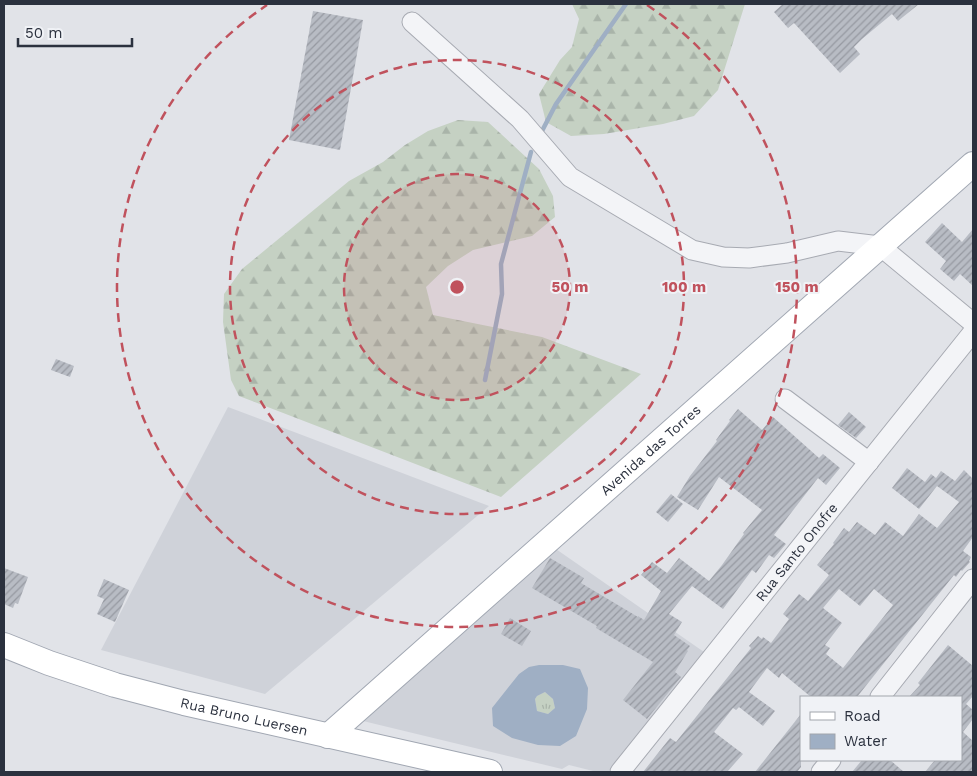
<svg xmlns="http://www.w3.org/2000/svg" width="977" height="776" viewBox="0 0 977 776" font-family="'Work Sans',sans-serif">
  <defs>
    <pattern id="grass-tufts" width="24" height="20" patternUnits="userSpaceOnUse" patternTransform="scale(1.25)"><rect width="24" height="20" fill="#c5d1c3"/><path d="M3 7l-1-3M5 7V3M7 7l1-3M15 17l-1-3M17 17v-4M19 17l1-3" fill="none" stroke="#a9b4a9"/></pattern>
    <pattern id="forest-firs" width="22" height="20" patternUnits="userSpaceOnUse" patternTransform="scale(1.25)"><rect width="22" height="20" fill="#c5d1c3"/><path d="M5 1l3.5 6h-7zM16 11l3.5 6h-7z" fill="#a9b4a9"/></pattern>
    <pattern id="building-hatch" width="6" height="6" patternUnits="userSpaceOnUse" patternTransform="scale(1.25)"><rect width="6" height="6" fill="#b8bcc4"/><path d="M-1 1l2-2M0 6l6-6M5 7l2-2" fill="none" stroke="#9699a1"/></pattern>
  </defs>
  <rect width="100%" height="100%" fill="#e1e3e8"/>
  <!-- built -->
  <g fill="#cfd2d9">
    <path d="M228,407L489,506L265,694L101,650Z"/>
    <path d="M553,547L704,652L608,772H597L569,765L562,769L363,721Z"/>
  </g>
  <!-- grass -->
  <path fill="url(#grass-tufts)" d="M545,692L553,699L555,708L548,714L537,711L535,699L537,696Z"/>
  <!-- forest -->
  <g fill="url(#forest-firs)">
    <path d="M572,4H745L718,90L694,116L663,124L604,134L571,136L546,122L539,94L560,60L572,47L579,19Z"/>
    <path d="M458,120L488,122L539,169L553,196L555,217L532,236L473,250L448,266L426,287L433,315L542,337L641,374L501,497L239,396L231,380L223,322L224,294L242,269L349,181L383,162L405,145L428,131Z"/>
  </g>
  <!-- water -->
  <path fill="#9fafc4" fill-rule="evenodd" d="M539,665H563L580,669L588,688L587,709L576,736L560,746L538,745L512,738L493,726L492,708L519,674L529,667ZM545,692L553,699L555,708L548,714L537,711L535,699L537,696Z"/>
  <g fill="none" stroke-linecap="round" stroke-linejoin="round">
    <!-- stream -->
    <g stroke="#9fafc4" stroke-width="4.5">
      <path d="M542,131L556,104L626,4"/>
      <path d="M485,380L502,294L501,264L531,152"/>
    </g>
  </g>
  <!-- building -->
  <g fill="url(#building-hatch)" fill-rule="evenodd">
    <path d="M783,4H919L898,21L892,14L862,39L854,47L860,54L840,73L794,23L788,28L774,12Z"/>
    <path d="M313,11L363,20L340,150L289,140Z"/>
    <path d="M942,223L962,242L973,229V286L960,274L954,281L940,269L946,261L925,242Z"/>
    <path d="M56,359L74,366L70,377L51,370Z"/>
    <path d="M738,409L762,430L773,417L819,458L823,454L840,468L826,485L818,478L774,535L786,544L774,558L769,555L756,573L752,570L723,609L692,586L669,614L682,622L674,635L690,646L687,650L688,651L675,672L681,677L647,719L623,700L653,662L596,628L597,626L532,588L550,558L584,578L581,583L638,617V616L644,620L661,591L641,575L652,562L667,573L679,558L709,581L722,565L744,534L743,533L762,510L719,477L698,510L677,497L690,476L717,441L716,440L730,421L729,420Z"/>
    <path d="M849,412L866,427L856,438L838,425Z"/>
    <path d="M907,468L925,482L931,474L936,478L941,471L955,481L964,470L973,479V537L963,551L971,557L969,561L970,562L962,571L961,570L956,577L954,575L857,697H811L782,673L779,678L767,668L749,692L775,711L763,726L739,707L736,710L733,708L714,732L743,754L727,772H643L670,738L676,742L751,648L749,646L758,636L762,639L763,637L771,643L789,619L783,614L799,594L808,601L829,575L817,565L834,544L833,543L844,528L849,532L857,522L875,535L885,522L903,536L919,514L937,528L959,502L937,486L919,509L892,488ZM839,589L860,606L874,589L893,605L843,668L826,654L830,648L825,645L842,623L823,608Z"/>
    <path d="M671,494L683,504L668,522L656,512Z"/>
    <path d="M4,568L28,577L18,604L15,603L13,608L4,604Z"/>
    <path d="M104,579L129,590L115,622L97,614L104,599L97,596Z"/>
    <path d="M510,618L531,631L522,646L501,634Z"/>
    <path d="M948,645L973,666V696L966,704L973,710V719L963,732L973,741V772H925L935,760H961V697H909L920,685L918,683Z"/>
    <path d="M801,714V767L797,772H755Z"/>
    <path d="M862,760H890L904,772H852Z"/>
  </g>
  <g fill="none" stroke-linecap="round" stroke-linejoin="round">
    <!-- minor casing -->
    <g stroke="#a7aab2" stroke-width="21">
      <g id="minor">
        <path d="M412,22L520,119L570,177L692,250L723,257L749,258L787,253L838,241L880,246L973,323"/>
        <path d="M785,399L869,462"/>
        <path d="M880,697L973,579"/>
        <path id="s1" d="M620,772L973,332"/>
        <path d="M821,772L831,760"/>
      </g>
    </g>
    <!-- major casing -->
    <g stroke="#a1a7b2" stroke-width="26">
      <g id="major">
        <path id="s2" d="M4,645L49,663L115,685L184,703L490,772"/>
        <path id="s3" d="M328,736L973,164"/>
      </g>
    </g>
    <!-- minor -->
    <use href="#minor" stroke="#f3f4f7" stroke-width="19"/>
    <!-- major -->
    <use href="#major" stroke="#fff" stroke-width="24"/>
  </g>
  <!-- distance rings -->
  <circle cx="457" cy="287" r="113" fill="#c0525d" fill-opacity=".12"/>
  <g fill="none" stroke="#c0525d" stroke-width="2.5" stroke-dasharray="9 6">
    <circle cx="457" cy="287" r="113"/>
    <circle cx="457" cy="287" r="227"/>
    <path d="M647 5A340 340 0 1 1 267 5"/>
  </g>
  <g text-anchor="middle" stroke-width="4" stroke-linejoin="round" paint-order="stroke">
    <!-- street labels -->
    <g font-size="14" fill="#2b313e" stroke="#f0f2f6">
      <text dy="5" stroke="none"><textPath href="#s3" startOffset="431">Avenida das Torres</textPath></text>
      <text dy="5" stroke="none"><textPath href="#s1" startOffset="282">Rua Santo Onofre</textPath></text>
      <text dy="5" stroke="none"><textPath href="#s2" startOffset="251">Rua Bruno Luersen</textPath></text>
    </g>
  </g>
  <circle cx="457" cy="287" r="8" fill="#c0525d" stroke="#f0f2f6" stroke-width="2.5"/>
  <g font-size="15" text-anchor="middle" font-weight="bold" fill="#c0525d" stroke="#f0f2f6" stroke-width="4" stroke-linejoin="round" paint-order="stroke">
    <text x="570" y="292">50 m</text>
    <text x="684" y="292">100 m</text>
    <text x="797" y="292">150 m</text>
  </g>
  <!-- border -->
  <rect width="977" height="776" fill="none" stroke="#2b313e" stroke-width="10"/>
  <!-- legend -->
  <rect x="800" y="696" width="162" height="65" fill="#f0f2f6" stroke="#a1a5ac"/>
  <rect x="810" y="712" width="25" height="8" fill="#ffffff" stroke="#a1a5ac"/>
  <text x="844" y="721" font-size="15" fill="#2b313e">Road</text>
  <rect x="810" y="734" width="25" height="15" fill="#9fafc4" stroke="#a1a5ac"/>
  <text x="844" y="746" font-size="15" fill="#2b313e">Water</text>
  <!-- scale -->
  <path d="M18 38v8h114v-8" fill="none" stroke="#2b313e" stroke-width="2.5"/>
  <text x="25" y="38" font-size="15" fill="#2b313e" stroke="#f0f2f6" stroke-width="4" paint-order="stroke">50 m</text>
</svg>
